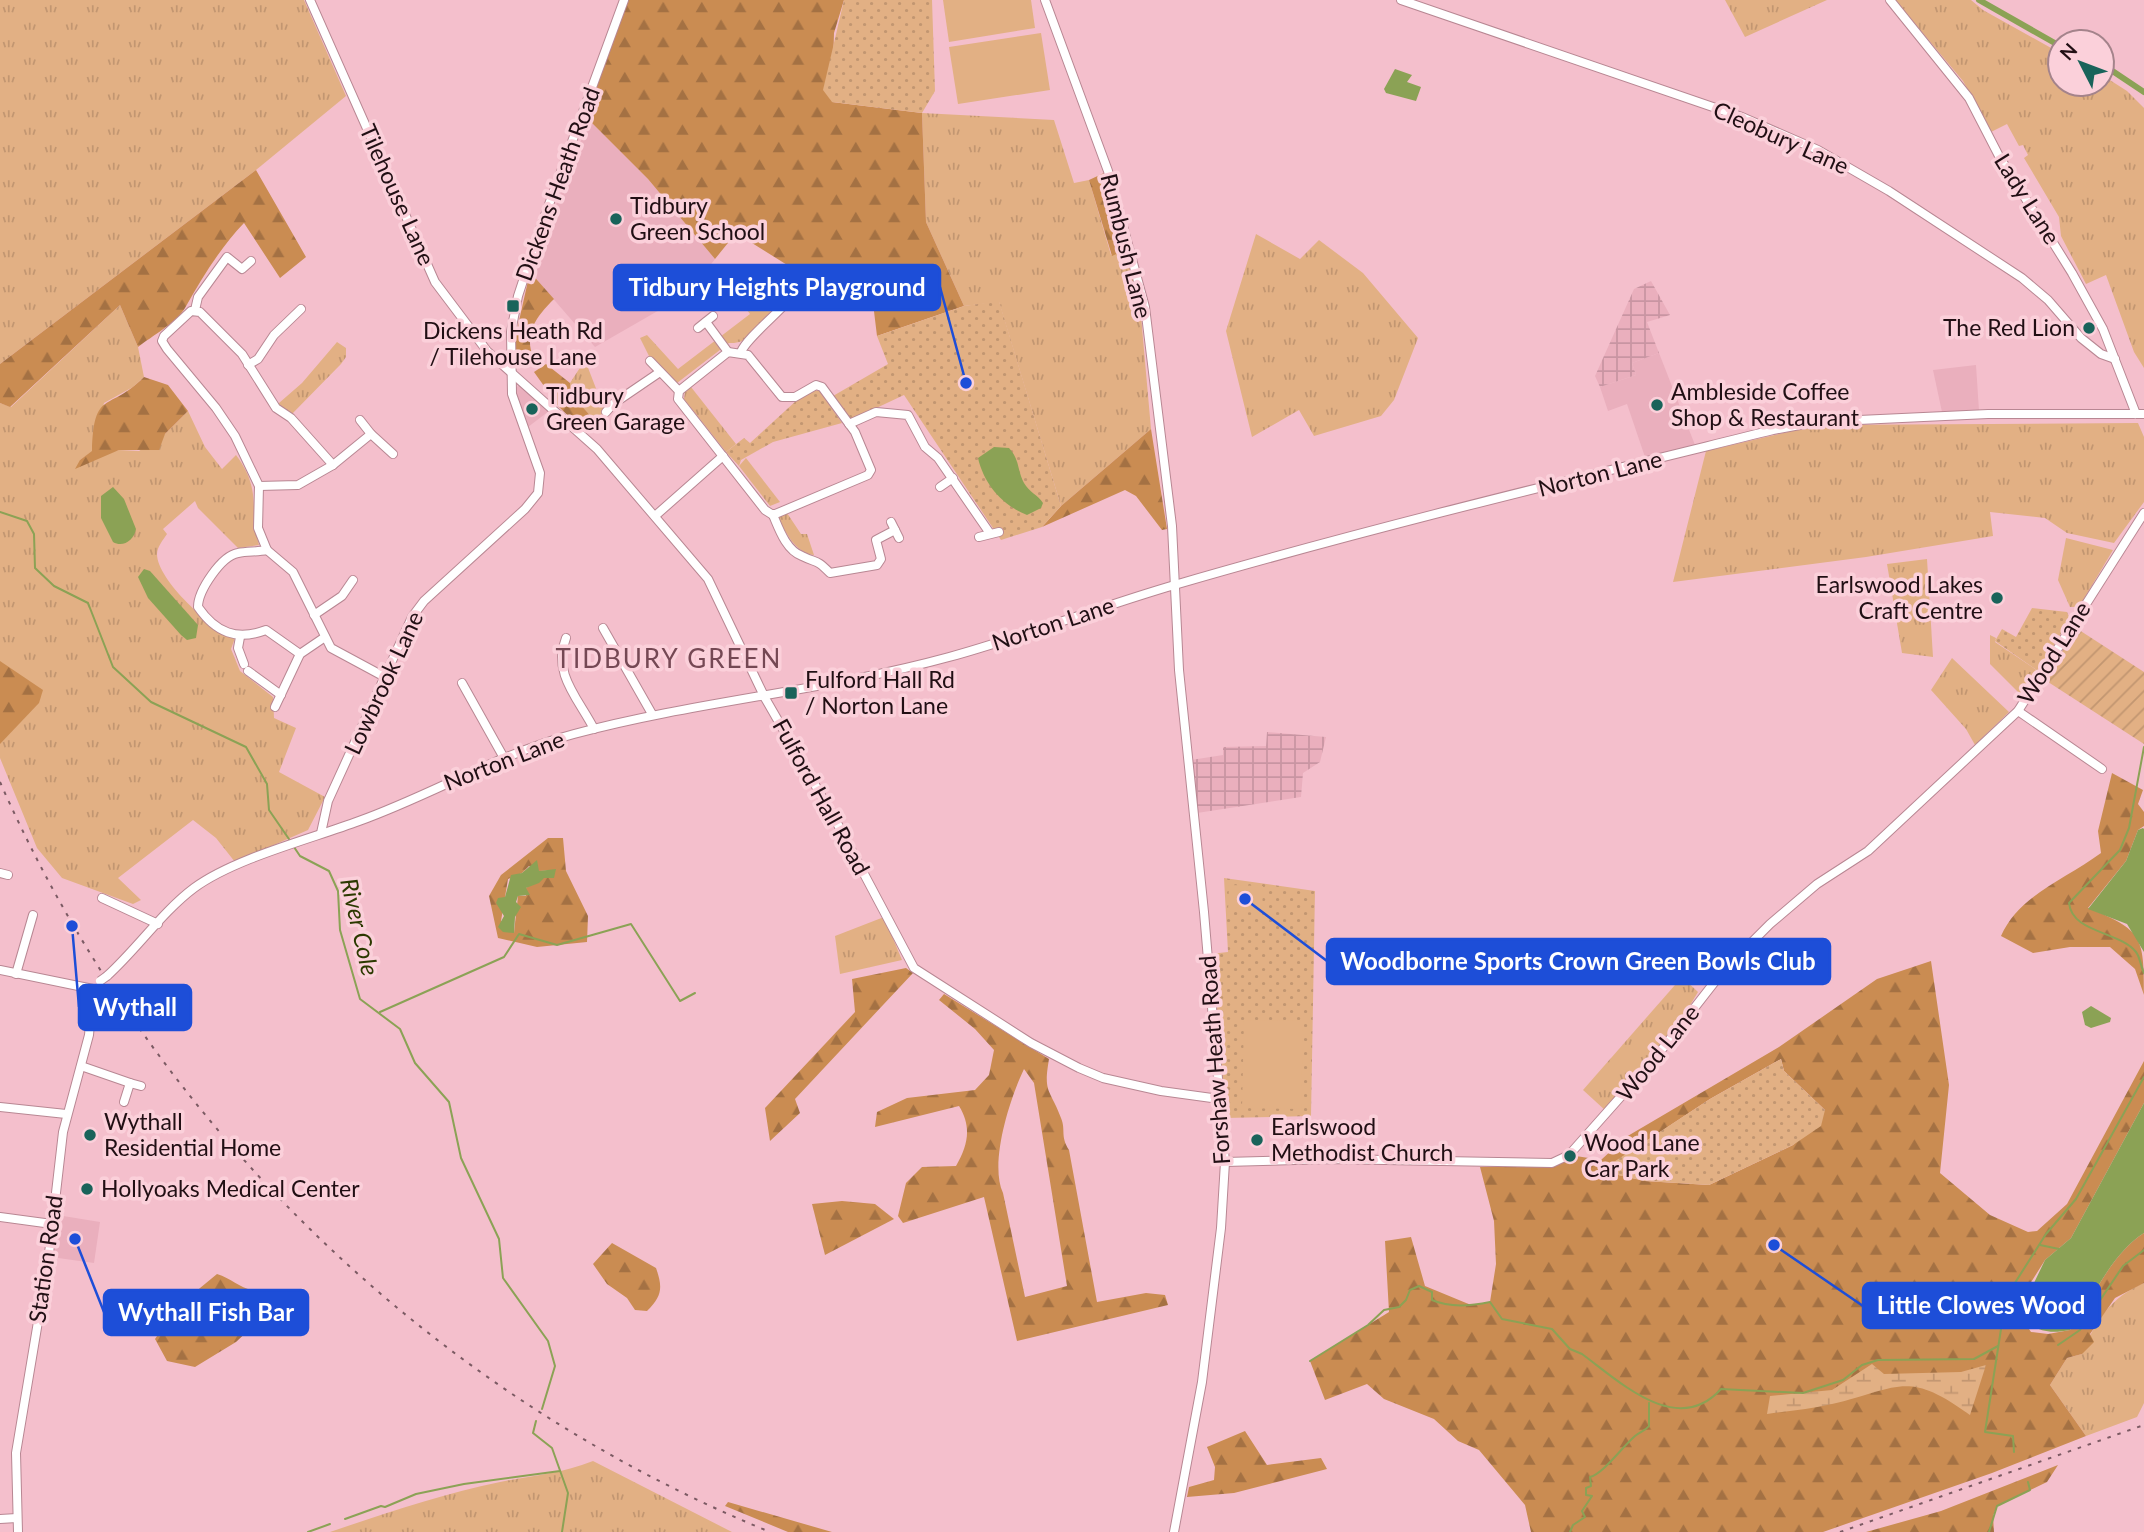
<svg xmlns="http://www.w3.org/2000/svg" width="2144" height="1532" viewBox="0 0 2144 1532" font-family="Lato,sans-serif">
  <defs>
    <pattern id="industrial-grid" width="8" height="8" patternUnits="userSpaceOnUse" patternTransform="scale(1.75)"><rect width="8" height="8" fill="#eaafbd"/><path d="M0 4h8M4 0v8" fill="none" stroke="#c895a2"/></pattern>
    <pattern id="grass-tufts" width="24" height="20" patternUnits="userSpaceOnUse" patternTransform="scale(1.75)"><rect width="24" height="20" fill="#e2b084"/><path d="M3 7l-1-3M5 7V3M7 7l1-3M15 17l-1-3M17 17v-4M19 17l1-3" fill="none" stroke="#c29671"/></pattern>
    <pattern id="forest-firs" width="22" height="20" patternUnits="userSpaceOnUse" patternTransform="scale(1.75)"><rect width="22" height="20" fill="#ca8c52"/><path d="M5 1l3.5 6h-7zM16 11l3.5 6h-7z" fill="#a47143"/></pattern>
    <pattern id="wetland-marsh" width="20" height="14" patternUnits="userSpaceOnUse" patternTransform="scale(1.75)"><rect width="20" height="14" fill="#e2b084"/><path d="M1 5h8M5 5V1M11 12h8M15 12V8" fill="none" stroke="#c29671"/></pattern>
    <pattern id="park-dots" width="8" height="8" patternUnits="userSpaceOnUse" patternTransform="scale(1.75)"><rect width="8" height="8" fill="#e2b084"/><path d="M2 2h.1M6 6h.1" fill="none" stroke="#c29671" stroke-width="1.8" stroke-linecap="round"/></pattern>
    <pattern id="garden-furrows" width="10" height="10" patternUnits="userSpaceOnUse" patternTransform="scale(1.75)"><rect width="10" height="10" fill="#e2b084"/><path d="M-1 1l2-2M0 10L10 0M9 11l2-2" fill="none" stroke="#c29671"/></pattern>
  </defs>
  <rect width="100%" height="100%" fill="#f4bfcc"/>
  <!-- built -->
  <g fill="#eaafbd">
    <path d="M589,120L648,179L715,259L689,293L595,347L530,272Z"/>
    <path d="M1659,353L1695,445L1645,457L1627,404L1608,411L1600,387L1636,375L1632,363Z"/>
    <path d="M1976,365L1979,411L1942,412L1933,370Z"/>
    <path d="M520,385L549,411L528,427L516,393L515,388Z"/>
    <path d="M57,1215L100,1222L94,1263L51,1257Z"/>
  </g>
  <!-- industrial -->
  <g fill="url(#industrial-grid)">
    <path d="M1651,281L1670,315L1647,322L1659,353L1632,363L1636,375L1600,387L1595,376L1634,289Z"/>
    <path d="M1267,732L1326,737L1320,762L1303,773L1301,797L1197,813L1191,760L1223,755V747L1266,746Z"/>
  </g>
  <!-- grass -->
  <g fill="url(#grass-tufts)">
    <path d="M0,0H304L346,96L256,170L0,364Z"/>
    <path d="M1725,0H1827L1745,37Z"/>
    <path d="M1895,0H1971L1983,10L2060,53V84H2102V75L2127,91L2144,108V368L2134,352L2106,275L2086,284L2061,236L2059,217L2024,158L2028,155L2023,145L2019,146L2007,124L1991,132L1963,81Z"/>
    <path d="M922,113L1054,120L1074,183L1089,180L1111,255L1125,250L1140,305L1151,429L1061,506L999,302L964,306L926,222Z"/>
    <path d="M1256,234L1300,259L1319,240L1363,273L1418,338L1394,400L1381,416L1314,436L1299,410L1252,437L1226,331Z"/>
    <path d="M786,288L784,302C764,313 756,345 729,343L677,383L650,358L640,338L647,335L678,369L750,314L747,310L764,295Z"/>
    <path d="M120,305L138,347L144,377L133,387L104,403L92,452L80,460L119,450L139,451L165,434L188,411L205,447L222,469L236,455C262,490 249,506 259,545L238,548L198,508L195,501L163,529L167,534C163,540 157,547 157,554C157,580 212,630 235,638L231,649L240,671L273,697L274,718L296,728L279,772L325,797L308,830L235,862L216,838L193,820L118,878L141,900L133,904L62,878L37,848L0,758V403L11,407Z"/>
    <path d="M337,342L346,348V357L341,364L290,416L279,408V403L302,383Z"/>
    <path d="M585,360L597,391L608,401L605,412L596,422L571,394L570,383Z"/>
    <path d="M691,387L736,444L726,452L684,399L685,392Z"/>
    <path d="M2138,423L2144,437V502L2114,543L2067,533L2045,518L1990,512L1993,536L1866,557L1673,582L1706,451L1817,425Z"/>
    <path d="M746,458L780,502L770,506L739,466Z"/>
    <path d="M787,513L801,534H807L814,555C795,553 786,532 777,517Z"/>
    <path d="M2066,538L2113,550L2079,607H2070L2058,580Z"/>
    <path d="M1927,559L1933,657L1902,653L1887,564Z"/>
    <path d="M1990,635L1996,638L1995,642L2038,671L2022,696L1990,664Z"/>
    <path d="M1952,658L2009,712L1975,745L1966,729L1931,690Z"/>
    <path d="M884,917L902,960L840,974L835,936Z"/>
    <path d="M1682,977L1698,992L1683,1017L1606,1111L1583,1090Z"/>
    <path d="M2144,1283V1403L2137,1417L2086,1436L2050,1385L2067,1358L2082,1354C2095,1321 2111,1297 2144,1283Z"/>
    <path d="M593,1461L732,1532H330C386,1513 442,1494 500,1482C534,1475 560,1474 593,1461Z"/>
  </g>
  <!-- forest -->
  <g fill="url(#forest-firs)" fill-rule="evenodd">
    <path d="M628,0H844L834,33L832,102L922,113L926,222L964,306L877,336L872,295L833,275L816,283L736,233L715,259L648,179L589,120L584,111Z"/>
    <path d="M256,170L306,257L280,278L244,223C220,248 202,278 185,308C176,323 152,336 138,347L120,305L10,407L0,403V364Z"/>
    <path d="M1104,173L1125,250L1112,256L1089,180Z"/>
    <path d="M530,272L554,299C536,317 523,334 534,359L516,368L514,343Z"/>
    <path d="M546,364L570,383L571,394L596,422L586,433L559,407L534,372Z"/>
    <path d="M144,377L168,385L188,411L165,434L159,450H119L75,469L80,460L92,451C94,388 108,413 144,377Z"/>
    <path d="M1151,429L1167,529L1162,530L1136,496L1125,490L1042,527L1061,506Z"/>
    <path d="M0,661L43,690L39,703L0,744Z"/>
    <path d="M2112,773L2143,790L2138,804L2144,812V826L2138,830L2126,861L2088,908C2143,930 2144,937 2144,995L2135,969L2110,947H2070L2033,953L2001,936C2019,895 2066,879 2101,853L2098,831Z"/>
    <path d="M548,838H563L566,871L588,916L587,942L537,947L498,938L489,896L501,875ZM529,866L539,871L555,870L526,888V896H518L514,933L501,921L508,879L522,873Z"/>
    <path d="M1931,961L1949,1085L1940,1173L1990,1215L2028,1232L2037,1231L2067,1204L2144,1061V1103L2071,1238L2045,1260L2015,1308L2031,1332L2048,1334L2070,1330C2094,1298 2110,1255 2144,1233V1283L2115,1298L2090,1334L2094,1342L2082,1354L2067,1358L2050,1385L2086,1436L1992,1473L1823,1532H1531L1525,1505L1479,1450L1458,1441L1434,1419L1384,1399L1367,1384L1325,1400L1310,1361L1389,1312L1385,1241L1411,1237L1425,1286L1471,1305L1490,1302L1496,1264L1494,1221L1480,1167L1553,1166L1576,1156L1601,1160L1626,1137L1779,1047L1877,979ZM1781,1059L1784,1071L1825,1110L1793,1145L1709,1185L1645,1181L1601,1171L1710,1099Z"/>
    <path d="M906,968L913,973L795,1099L800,1113L770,1141L765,1108L855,1012L852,979Z"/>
    <path d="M944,994L1049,1059C1043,1094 1050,1088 1061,1118C1066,1130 1060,1136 1069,1150L1097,1302L1146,1293L1165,1295L1168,1305L1017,1341L984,1197L903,1223L898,1216L906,1183L922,1167L956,1166C968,1145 972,1127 959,1106L875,1127L877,1112L907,1098L975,1090L989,1075L994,1050L975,1029L939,1000ZM1024,1069L1034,1083L1067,1286L1025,1297L1003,1193C989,1163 1010,1098 1024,1069Z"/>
    <path d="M842,1201L875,1204L894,1219L825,1255L812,1204Z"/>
    <path d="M612,1243L656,1268C663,1288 662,1296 647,1311L635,1310L627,1298L607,1284L593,1264Z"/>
    <path d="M217,1274C231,1278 239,1288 253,1290C268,1293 283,1291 298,1294V1299L286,1309L267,1313L236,1342L195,1367L167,1361L155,1339L177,1307Z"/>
    <path d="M1245,1431L1267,1465L1321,1458L1327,1469L1234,1493L1187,1497L1189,1487L1214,1480L1215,1467L1207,1447Z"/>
    <path d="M2058,1465L2047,1482L1997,1506L1993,1516L1994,1532H1866L1941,1511Z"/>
    <path d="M728,1502L832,1532H788L725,1506Z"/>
  </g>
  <!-- wetland -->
  <path fill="url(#wetland-marsh)" d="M1872,1364L1884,1374L1961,1372L1986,1365L1970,1415C1907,1369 1899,1388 1832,1404C1811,1409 1789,1411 1767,1414L1770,1396L1832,1390Z"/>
  <!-- park -->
  <g fill="url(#park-dots)">
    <path d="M844,0H932L935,91L922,113L832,102L823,90Z"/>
    <path d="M999,301L1061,506L1042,527L1001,540L904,395L853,419L849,418L833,396L888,364L877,336L964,306Z"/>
    <path d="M813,390L820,391L842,423L773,442L741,460L739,466L726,452L744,438L750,443L797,400Z"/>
    <path d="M2032,608L2067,612L2070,619L2038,671L1995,641L2002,629L2016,637Z"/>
    <path d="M1224,878L1315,891L1311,1116L1225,1118L1210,954L1228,952Z"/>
    <path d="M1781,1059L1784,1071L1825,1110L1821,1126L1793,1145L1709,1185L1645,1181L1600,1171L1710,1099Z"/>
  </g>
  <!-- garden -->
  <path fill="url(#garden-furrows)" d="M2076,628L2144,672V744L2045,680Z"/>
  <!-- pitch -->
  <g fill="#e2b084">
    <path d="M943,0H1031L1035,28L949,42Z"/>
    <path d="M1041,33L1050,90L958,104L949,47Z"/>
    <path d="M1229,885L1263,886L1262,913L1228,911Z"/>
    <path d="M1244,1020L1303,1021L1301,1109L1242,1108Z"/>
  </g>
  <!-- water -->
  <g fill="#8ba255">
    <path d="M1395,69L1412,75L1407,82L1421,87L1416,101L1386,93L1384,89Z"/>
    <path d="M994,447L1009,448C1020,460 1017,470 1024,483C1029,492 1038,495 1043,503L1041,508L1027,515C1002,505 984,484 978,458Z"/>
    <path d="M113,487L124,499L136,529C134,540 123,548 113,542L101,518V496Z"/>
    <path d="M144,569L150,571L198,625L196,638L187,640L181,635L148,598L138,577Z"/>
    <path d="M2143,828L2144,829V952L2127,924L2088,909L2126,861L2138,830Z"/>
    <path d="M537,860L539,871L556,869L554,878H544L539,883L526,888L530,895L518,896L516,902L521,907L515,917L514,933L503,932L498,927L504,916L496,903L498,898L505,897L511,875L522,873Z"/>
    <path d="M2091,1006L2111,1018L2110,1022L2091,1028L2085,1025L2082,1012Z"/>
    <path d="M2144,1103V1233C2110,1255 2094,1298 2070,1330C2044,1335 2030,1330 2017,1306L2033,1285L2045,1260L2071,1238Z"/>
  </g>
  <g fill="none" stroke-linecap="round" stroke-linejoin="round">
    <!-- stream -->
    <g stroke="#8ba255" stroke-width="2">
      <path d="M0,512L27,521L34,534L35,568L54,586L88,603L113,667L151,702L246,747L267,784L269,810L291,842"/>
      <path d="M2144,747L2129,828L2120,850L2069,903C2072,933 2119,931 2136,952C2140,957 2141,967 2144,973"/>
      <path d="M294,847L300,856L329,871L338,891L340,930L360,999L400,1029L415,1063L449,1102L461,1158L499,1239L503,1278L548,1341L555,1366L542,1409"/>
      <path d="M380,1012L504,957L519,934L557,945L631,924L680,1001L695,993"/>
      <path d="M2040,1245L2059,1249"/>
      <path d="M2058,1345L2080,1330L2123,1266L2144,1250"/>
      <path d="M1310,1361L1368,1325L1384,1310L1399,1307L1406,1300L1410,1290L1419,1286L1432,1292V1300C1450,1308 1471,1306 1490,1302L1502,1319L1552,1329L1570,1349L1582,1354C1619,1381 1677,1438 1721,1389L1803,1393L1843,1380L1862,1365L1878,1360L1974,1359L1998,1346"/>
      <path d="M536,1421L533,1433L552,1448L568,1493L562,1532"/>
      <path d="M2014,1452L2013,1436L1985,1432L2006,1297L2046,1234L2076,1199L2144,1077"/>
      <path d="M345,1519L381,1506L385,1507L416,1494L464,1484L560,1471"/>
      <path d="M308,1532L330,1524"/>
      <path d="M1570,1532L1573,1525L1585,1517L1582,1511L1592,1496L1586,1495V1488L1591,1486L1590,1477C1604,1473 1622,1447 1635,1436C1640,1432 1645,1431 1649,1426V1403"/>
      <path d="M1989,1532L1997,1506L2030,1490L2028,1482"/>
    </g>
    <!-- canal -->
    <g stroke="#8ba255" stroke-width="6">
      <path d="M1979,0L2060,46"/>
      <path d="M2102,64L2144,92"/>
    </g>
    <!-- minor casing -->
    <g stroke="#b88793" stroke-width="10">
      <g id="minor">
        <path d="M310,0L435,282L487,351L597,449L708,579L765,698L837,823L914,968L1031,1043L1079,1068L1103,1078L1161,1091L1219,1099"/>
        <path d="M1045,0L1108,171L1145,307L1172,526L1179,670L1204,912L1225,1162L1221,1228L1202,1382L1174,1532"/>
        <path d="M1401,0L1742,117L1818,150L1889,191L2022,278L2048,300L2081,338L2101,354L2115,359"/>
        <path d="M1890,0L1969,98L1999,156L2072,273L2103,329L2136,414"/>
        <path d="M790,296L806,295"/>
        <path d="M195,310L198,297L227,257L242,269L251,261"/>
        <path d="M706,322L728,352"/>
        <path d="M698,328L713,316"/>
        <path d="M728,352L748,355L782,397H795L816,385L822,387L855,432L871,470L868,475L773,515L765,510L678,399L679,391Z"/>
        <path d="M741,352C746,339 777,314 788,301L787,283"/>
        <path d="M650,361L679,391"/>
        <path d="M248,365L258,359L274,335L301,309"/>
        <path d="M606,412L613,404L660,372"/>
        <path d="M849,424L876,412L908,415L925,447L938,458L989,532"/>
        <path d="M371,434L393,454"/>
        <path d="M333,465L291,418L276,408L242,354L200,312L191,311L164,336L162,341L167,349L216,408L235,436L259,486L258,528L267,550L293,572L331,648L383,676"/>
        <path d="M259,486L298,485L333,465L371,434L360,420"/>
        <path d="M940,487L953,478"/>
        <path d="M773,515C779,529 786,550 802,556C818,564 815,558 830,573L877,565L881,559L876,540L895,530"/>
        <path d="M655,516L723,456"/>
        <path d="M891,522L899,538"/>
        <path d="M979,537L999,532"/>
        <path d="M267,550C257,552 247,551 238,553C221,556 198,591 198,607C216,633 237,641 266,630L300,654"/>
        <path d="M314,615L342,596L353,580"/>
        <path d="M603,628L652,714"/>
        <path d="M240,637L238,648L244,664"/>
        <path d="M566,638C552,673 578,698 594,729"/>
        <path d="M248,671L281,695"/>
        <path d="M462,683L504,758"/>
        <path d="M275,707L300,654L325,637"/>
        <path d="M2018,711L2102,769"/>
        <path d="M321,833L328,801L412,617L424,601L525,509L538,493L540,473L512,394L511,332L518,296L540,229L624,0"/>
        <path d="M0,873L8,875"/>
        <path d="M102,898L158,924"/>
        <path d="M0,970L93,989"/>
        <path d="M16,974L33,915"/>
        <path d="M107,976C137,949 162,912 194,888C235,858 311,839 359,821C432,795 498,754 574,734C697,701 825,691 949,657C1026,636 1101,606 1178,584C1374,527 1574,479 1773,430L1816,422L1988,414H2144"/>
        <path d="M81,1066L130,1083L124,1102"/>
        <path d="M130,1083L141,1086"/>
        <path d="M0,1107L66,1114"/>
        <path d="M1225,1162L1329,1159L1552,1163L1569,1155L1656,1057L1724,970L1770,924L1817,884L1868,851L2018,711L2144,513"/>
        <path d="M0,1217L52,1224"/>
        <path d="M0,1519L17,1518"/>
        <path d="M18,1532L16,1453L48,1262L63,1132L89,1035L93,989"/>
      </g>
    </g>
    <!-- minor -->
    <use href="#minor" stroke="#fff" stroke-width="8"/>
    <!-- rail -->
    <g stroke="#7b5a63" stroke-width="2" stroke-dasharray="3.5 7" stroke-linecap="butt">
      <path d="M0,782C150,1121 426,1391 770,1532"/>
      <path d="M1840,1532L2144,1425"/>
    </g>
    <!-- minor-bridge casing -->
    <g stroke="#b88793" stroke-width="10" stroke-linecap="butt">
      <path id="minor-bridge" d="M100,981L107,976"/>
    </g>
    <!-- minor-bridge -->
    <use href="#minor-bridge" stroke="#fff" stroke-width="8"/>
  </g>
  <!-- markers -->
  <g fill="#19635a" stroke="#fbd0da" stroke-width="2.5">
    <circle cx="616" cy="219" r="7"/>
    <rect x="506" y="299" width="14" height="14" rx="3.5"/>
    <circle cx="2089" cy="328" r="7"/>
    <circle cx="1657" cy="405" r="7"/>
    <circle cx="532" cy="409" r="7"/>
    <circle cx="1997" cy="598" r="7"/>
    <rect x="784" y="686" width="14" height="14" rx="3.5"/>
    <circle cx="90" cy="1135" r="7"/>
    <circle cx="1257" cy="1140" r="7"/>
    <circle cx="1570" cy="1156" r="7"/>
    <circle cx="87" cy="1189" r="7"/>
  </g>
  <g text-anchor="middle" stroke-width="7" stroke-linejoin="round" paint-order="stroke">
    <!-- street labels -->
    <g font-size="23" fill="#210f14" stroke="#fbd0da">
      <text transform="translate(1781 138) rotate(24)" y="8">Cleobury Lane</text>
      <text transform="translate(558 184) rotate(-70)" y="8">Dickens Heath Road</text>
      <text transform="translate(397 195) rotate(66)" y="8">Tilehouse Lane</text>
      <text transform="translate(2027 199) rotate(58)" y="8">Lady Lane</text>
      <text transform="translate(1126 246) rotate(76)" y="8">Rumbush Lane</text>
      <text transform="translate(1600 474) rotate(-14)" y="8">Norton Lane</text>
      <text transform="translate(1053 624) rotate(-18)" y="8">Norton Lane</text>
      <text transform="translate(2054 653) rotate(-58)" y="8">Wood Lane</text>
      <text transform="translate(384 683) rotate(-65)" y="8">Lowbrook Lane</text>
      <text transform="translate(504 761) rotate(-21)" y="8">Norton Lane</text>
      <text transform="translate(821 797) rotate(61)" y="8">Fulford Hall Road</text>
      <text transform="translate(1658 1053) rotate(-51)" y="8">Wood Lane</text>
      <text transform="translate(1215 1060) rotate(-94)" y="8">Forshaw Heath Road</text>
      <text transform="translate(46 1259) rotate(-82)" y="8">Station Road</text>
    </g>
    <!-- poi labels -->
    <g font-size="23" fill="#210f14" stroke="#fbd0da" text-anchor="start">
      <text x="630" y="214">Tidbury<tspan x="630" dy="26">Green School</tspan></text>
      <text x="2075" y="336" text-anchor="end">The Red Lion</text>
      <text x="513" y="339" text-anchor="middle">Dickens Heath Rd<tspan x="513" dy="26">/ Tilehouse Lane</tspan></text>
      <text x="1671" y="400">Ambleside Coffee<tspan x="1671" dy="26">Shop &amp; Restaurant</tspan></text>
      <text x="546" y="404">Tidbury<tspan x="546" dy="26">Green Garage</tspan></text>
      <text x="1983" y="593" text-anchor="end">Earlswood Lakes<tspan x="1983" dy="26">Craft Centre</tspan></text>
      <text x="805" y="688">Fulford Hall Rd<tspan x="805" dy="26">/ Norton Lane</tspan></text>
      <text x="104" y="1130">Wythall<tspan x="104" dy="26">Residential Home</tspan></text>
      <text x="1271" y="1135">Earlswood<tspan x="1271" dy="26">Methodist Church</tspan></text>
      <text x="1584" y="1151">Wood Lane<tspan x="1584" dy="26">Car Park</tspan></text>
      <text x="101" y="1197">Hollyoaks Medical Center</text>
    </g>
    <!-- water labels -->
    <g font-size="24" font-style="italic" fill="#2c3900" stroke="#fbd0da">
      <text transform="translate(359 927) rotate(77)" y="8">River Cole</text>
    </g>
    <!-- quarter labels -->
    <g font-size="26" letter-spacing="2" fill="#754854" stroke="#fbd0da">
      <text x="669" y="668">TIDBURY GREEN</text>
    </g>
  </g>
  <!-- callouts -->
  <path fill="none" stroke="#1d4ed8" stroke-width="2.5" d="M966 383L940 287M1245 899L1327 961M72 926L79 1007M1774 1245L1863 1306M75 1239L104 1312"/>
  <g fill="#1d4ed8" stroke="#fbd0da" stroke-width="2.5">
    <circle cx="966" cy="383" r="7"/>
    <circle cx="1245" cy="899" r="7"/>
    <circle cx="72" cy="926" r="7"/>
    <circle cx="1774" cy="1245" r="7"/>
    <circle cx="75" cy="1239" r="7"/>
  </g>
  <g fill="#1d4ed8" stroke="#1d4ed8" stroke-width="2.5">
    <rect x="614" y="265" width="326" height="45" rx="7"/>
    <rect x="1327" y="939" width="503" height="45" rx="7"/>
    <rect x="79" y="985" width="112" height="45" rx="7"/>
    <rect x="1863" y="1283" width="237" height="45" rx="7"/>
    <rect x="104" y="1290" width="204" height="45" rx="7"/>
  </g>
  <g font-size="24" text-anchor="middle" font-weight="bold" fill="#fff">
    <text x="777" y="296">Tidbury Heights Playground</text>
    <text x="1578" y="970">Woodborne Sports Crown Green Bowls Club</text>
    <text x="135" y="1016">Wythall</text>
    <text x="1981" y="1314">Little Clowes Wood</text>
    <text x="206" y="1321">Wythall Fish Bar</text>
  </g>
  <!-- north arrow -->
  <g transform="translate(2081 63) rotate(312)"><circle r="33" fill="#fbd0da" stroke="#a4838b" stroke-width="2"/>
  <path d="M0-5L12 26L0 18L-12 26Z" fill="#19635a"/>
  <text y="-10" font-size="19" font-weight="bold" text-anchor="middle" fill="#210f14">N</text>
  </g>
</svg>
